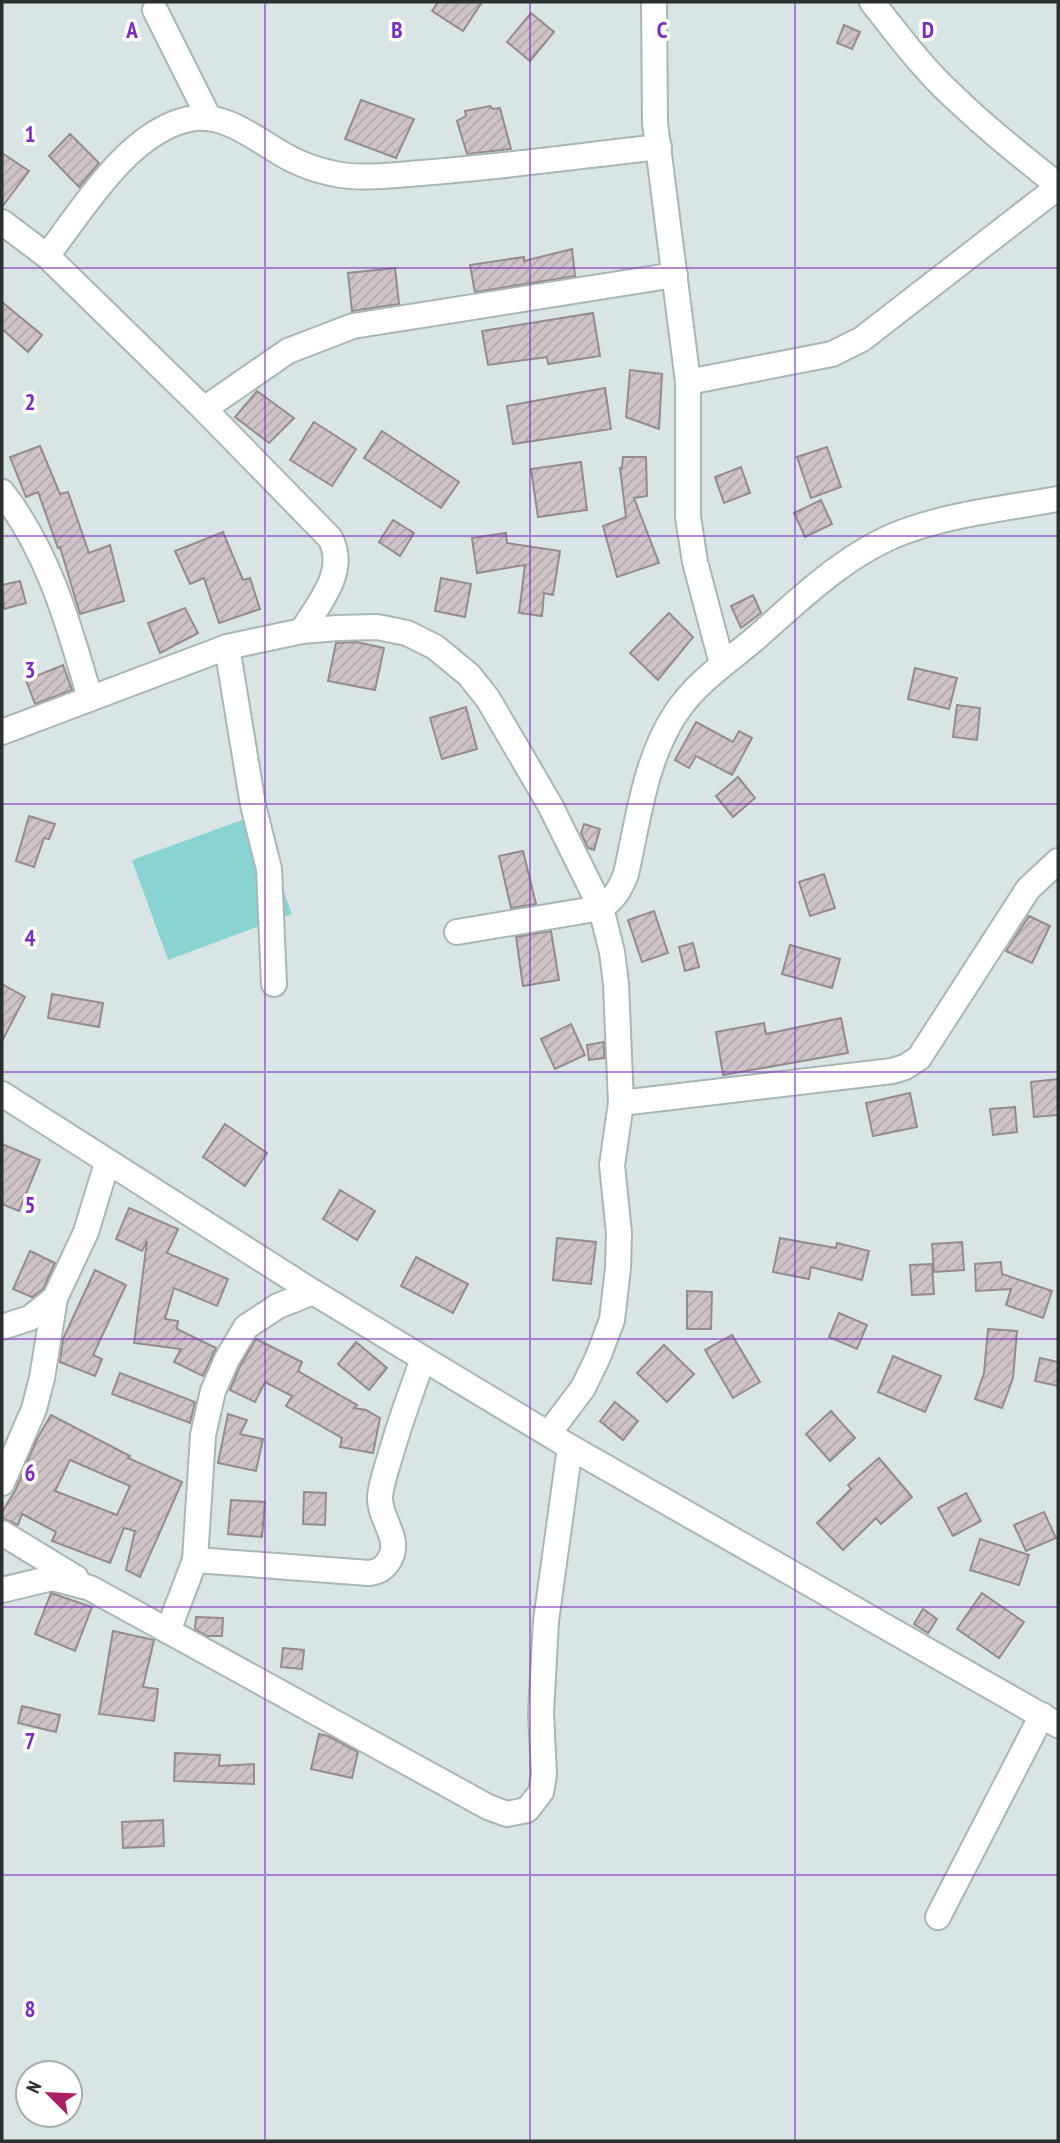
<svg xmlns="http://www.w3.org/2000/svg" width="1060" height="2143" viewBox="0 0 1060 2143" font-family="'PT Sans Narrow',sans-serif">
  <defs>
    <pattern id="building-hatch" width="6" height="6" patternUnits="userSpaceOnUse" patternTransform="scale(1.75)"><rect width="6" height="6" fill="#cec3c6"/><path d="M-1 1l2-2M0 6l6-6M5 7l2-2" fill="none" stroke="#b1a8aa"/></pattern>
  </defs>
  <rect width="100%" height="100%" fill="#d8e5e4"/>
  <!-- garden -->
  <path fill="#89d4d3" d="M256,815L292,914L168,960L132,860Z"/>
  <!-- building -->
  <g fill="url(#building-hatch)" stroke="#968c8f" stroke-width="2" fill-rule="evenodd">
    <path d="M438,2H482L463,31L432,11Z"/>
    <path d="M531,13L554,32L530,61L507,42Z"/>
    <path d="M844,25L860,32L852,49L837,43Z"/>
    <path d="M361,100L414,119L396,158L345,139Z"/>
    <path d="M490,106L493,109L500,108L511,149L467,154L457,121L466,116L465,111Z"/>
    <path d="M70,134L99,163L79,187L49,156Z"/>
    <path d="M2,153L29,171L2,207Z"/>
    <path d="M572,249L575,276L475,292L470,265L524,257V261Z"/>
    <path d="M395,268L399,304L352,311L348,273Z"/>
    <path d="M2,302L42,335L28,352L2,329Z"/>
    <path d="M593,313L600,356L548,364L547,357L488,365L482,331Z"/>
    <path d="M630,370L662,374L659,429L626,417Z"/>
    <path d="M605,388L611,429L513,444L507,406Z"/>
    <path d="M257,391L294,418L269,443L235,417Z"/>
    <path d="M314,422L356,449L332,486L290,460Z"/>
    <path d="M382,431L459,482L441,508L364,458Z"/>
    <path d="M40,446L60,494L68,492L89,553L110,545L124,601L80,614L60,547L58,548L38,492L26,497L10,457Z"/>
    <path d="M827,447L841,487L811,498L797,457Z"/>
    <path d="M623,457H646L647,496L634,498L659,563L617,577L603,526L626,517L620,468H622Z"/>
    <path d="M581,462L587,510L538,517L531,469Z"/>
    <path d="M741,467L750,493L724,503L715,477Z"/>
    <path d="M821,500L832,524L805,537L794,513Z"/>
    <path d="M393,520L414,533L400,556L379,542Z"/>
    <path d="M223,532L243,580L250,578L260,609L219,623L204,578L190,584L175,551Z"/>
    <path d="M506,533L507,543L560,551L553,595L544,593L542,616L519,613L525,565L477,573L472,538Z"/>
    <path d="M441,578L471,584L465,617L435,611Z"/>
    <path d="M20,581L26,603L4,609L2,585Z"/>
    <path d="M753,595L761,613L741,628L731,606Z"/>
    <path d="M185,608L198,633L160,653L148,623Z"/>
    <path d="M669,613L693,637L658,680L630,653Z"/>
    <path d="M356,642L384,648L375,690L328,681L336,643Z"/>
    <path d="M63,665L72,690L35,704L26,680Z"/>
    <path d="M915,668L957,678L949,709L908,699Z"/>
    <path d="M957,705L980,708L977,740L953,737Z"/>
    <path d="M466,707L477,749L442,759L430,718Z"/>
    <path d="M696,722L733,742L739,731L752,738L732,775L696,756L689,768L675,760Z"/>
    <path d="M738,777L755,798L733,817L716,796Z"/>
    <path d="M29,816L55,824L49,839L44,838L34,867L16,861Z"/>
    <path d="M584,824L600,829L594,850L588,848L581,833Z"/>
    <path d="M523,851L536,904L511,908L499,856Z"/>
    <path d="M824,874L835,908L810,916L799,882Z"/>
    <path d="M654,911L668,953L642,962L628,920Z"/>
    <path d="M1029,916L1050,926L1032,963L1006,951Z"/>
    <path d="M551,931L559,980L523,986L516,937Z"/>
    <path d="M693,943L699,967L685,971L679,947Z"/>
    <path d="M790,945L840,959L832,988L782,974Z"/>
    <path d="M2,984L25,997L2,1041Z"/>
    <path d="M52,994L103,1003L99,1027L48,1018Z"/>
    <path d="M841,1018L848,1053L723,1075L716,1032L764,1023L766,1034Z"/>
    <path d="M571,1024L585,1055L555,1069L541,1039Z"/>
    <path d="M604,1042V1058L589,1060L587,1045Z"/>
    <path d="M1058,1079V1115L1034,1117L1031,1082Z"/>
    <path d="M910,1093L917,1127L873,1136L866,1103Z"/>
    <path d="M1015,1107L1017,1132L993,1135L990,1109Z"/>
    <path d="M225,1124L267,1153L245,1186L203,1157Z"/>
    <path d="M2,1144L40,1160L19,1211L2,1204Z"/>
    <path d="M340,1190L375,1211L357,1240L323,1219Z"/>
    <path d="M129,1208L178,1229L167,1253L228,1279L217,1306L174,1288L165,1319L178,1321L177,1329L216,1348L203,1376L174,1362L181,1349L134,1343L147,1241L142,1251L116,1239Z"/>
    <path d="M557,1238L596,1242L591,1284L553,1280Z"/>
    <path d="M780,1238L836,1248L837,1243L869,1251L862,1280L811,1267L809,1279L773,1272Z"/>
    <path d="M962,1242L964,1270L934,1272L932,1244Z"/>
    <path d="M30,1251L55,1263L43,1289L32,1297L13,1289Z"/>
    <path d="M416,1257L468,1284L453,1313L401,1286Z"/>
    <path d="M1001,1262L1002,1274L1052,1291L1043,1318L1006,1305L1011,1289L976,1291L975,1264Z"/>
    <path d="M932,1264L934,1294L912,1295L910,1265Z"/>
    <path d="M95,1270L126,1285L93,1355L102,1359L95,1376L60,1362L63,1339Z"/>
    <path d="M687,1291L712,1292L711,1329H687Z"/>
    <path d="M839,1313L867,1325L857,1349L829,1337Z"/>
    <path d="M988,1329L1017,1331L1013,1378L1002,1408L975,1399L984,1373Z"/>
    <path d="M732,1335L760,1382L733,1398L705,1350Z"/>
    <path d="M256,1339L302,1362L298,1371L357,1405L354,1408L366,1410L380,1418L373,1453L340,1447L342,1438L286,1406L292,1396L265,1382L255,1402L230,1390L240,1366Z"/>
    <path d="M356,1342L387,1368L369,1390L338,1364Z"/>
    <path d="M664,1345L694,1374L667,1402L637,1373Z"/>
    <path d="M893,1356L941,1376L925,1412L878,1392Z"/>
    <path d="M1040,1358L1058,1362V1386L1035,1381Z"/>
    <path d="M120,1373L195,1402L190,1423L112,1394Z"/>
    <path d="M615,1402L638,1421L623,1440L600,1421Z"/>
    <path d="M831,1411L855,1438L830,1461L806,1434Z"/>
    <path d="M228,1414L247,1420L240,1434L263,1439L256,1471L218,1463Z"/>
    <path d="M51,1415L130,1456L128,1458L182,1482L140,1577L126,1570L135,1531L124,1528L110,1563L52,1541L56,1532L22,1514L18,1525L2,1518V1512L16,1489L37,1439ZM70,1460L130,1486L117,1515L55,1491Z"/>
    <path d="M879,1458L912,1497L881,1524L876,1518L843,1550L817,1523L851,1489L848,1485Z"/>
    <path d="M304,1492L326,1493L325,1525L303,1524Z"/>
    <path d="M966,1493L981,1521L953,1536L938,1508Z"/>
    <path d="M231,1500L265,1502L262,1537L228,1534Z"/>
    <path d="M1044,1512L1056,1538L1026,1551L1014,1525Z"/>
    <path d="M980,1539L1029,1555L1019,1585L970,1570Z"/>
    <path d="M51,1593L92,1607L75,1651L35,1634Z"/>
    <path d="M982,1593L1024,1622L999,1658L957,1629Z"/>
    <path d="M923,1609L937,1619L928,1633L914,1624Z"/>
    <path d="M196,1617L223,1618L222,1636H207L195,1629Z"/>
    <path d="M113,1631L154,1640L143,1687L158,1689L154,1721L99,1714Z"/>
    <path d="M283,1648L304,1650L302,1669L281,1667Z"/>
    <path d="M22,1706L60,1715L56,1732L18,1723Z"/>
    <path d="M319,1734L328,1736L358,1752L352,1778L311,1769Z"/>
    <path d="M175,1753L220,1755L219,1766L254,1764V1784L174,1781Z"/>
    <path d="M163,1820L164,1846L123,1848L122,1822Z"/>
  </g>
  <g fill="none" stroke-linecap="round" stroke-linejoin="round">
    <!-- minor casing -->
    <g stroke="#aab6b6" stroke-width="28">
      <g id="minor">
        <path d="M654,2L655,123L688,382V517L695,562L722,664"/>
        <path d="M872,2C898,35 923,69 954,97C987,129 1022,157 1058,185"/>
        <path d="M155,10L209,118"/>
        <path d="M2,222L47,256C83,209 128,132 189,119C226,111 260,143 291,159C303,165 317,170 331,173C359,180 392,175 421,173C500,167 579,156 659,147"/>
        <path d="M47,256L204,409L330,538C348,571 319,603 302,631"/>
        <path d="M688,382L832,354L862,339L1058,187"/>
        <path d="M204,409L288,351L353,326L675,275"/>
        <path d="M2,492C49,552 69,626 90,698"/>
        <path d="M227,647L253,805L269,869L274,984"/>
        <path d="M2,732L227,647L302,631L337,628L377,627L407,633L435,647L469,675L488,699L550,805L601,908L612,952L616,984L621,1103L612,1165L619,1233L618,1268L612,1320L598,1357L583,1388L549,1433"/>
        <path d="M457,932L601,908C615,898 620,889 626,874C638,821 645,759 676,713C697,681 729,661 757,637C801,598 847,553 903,532C952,514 1006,508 1058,499"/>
        <path d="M2,1094L313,1292L570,1447L1058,1725"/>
        <path d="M621,1103L892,1071L905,1067L919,1058L1028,889L1058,861"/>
        <path d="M2,1327L30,1318L55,1298L86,1232L107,1163"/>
        <path d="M2,1483L34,1409L42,1378L55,1298"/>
        <path d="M2,1533L76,1578"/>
        <path d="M195,1560L369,1573C381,1572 388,1565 392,1554C398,1535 379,1517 380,1497C381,1482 388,1465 392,1450C401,1419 412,1389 423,1359"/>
        <path d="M2,1590L52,1578L90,1588L488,1807L507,1814L527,1810L541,1792L544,1775L541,1713L546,1621L570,1447"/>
        <path d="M168,1631L195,1560L203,1435L213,1391L227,1359L246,1327L278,1306L313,1292"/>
        <path d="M938,1917L1042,1715"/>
      </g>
    </g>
    <!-- minor -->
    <use href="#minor" stroke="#fff" stroke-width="24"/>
  </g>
  <!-- grid -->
  <path fill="none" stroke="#7b2cbf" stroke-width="2" stroke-opacity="0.55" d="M265,2V2141M530,2V2141M795,2V2141M2,268H1058M2,536H1058M2,804H1058M2,1072H1058M2,1339H1058M2,1607H1058M2,1875H1058"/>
  <g font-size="23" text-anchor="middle" font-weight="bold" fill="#7b2cbf" stroke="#fff" stroke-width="7" stroke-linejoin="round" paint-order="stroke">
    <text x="132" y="38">A</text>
    <text x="397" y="38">B</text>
    <text x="662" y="38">C</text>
    <text x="928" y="38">D</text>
    <text x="30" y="142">1</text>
    <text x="30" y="410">2</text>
    <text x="30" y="678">3</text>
    <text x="30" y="946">4</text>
    <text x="30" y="1213">5</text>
    <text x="30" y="1481">6</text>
    <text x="30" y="1749">7</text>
    <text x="30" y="2017">8</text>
  </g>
  <!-- border -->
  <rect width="1060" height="2143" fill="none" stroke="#2a2f2f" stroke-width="7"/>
  <!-- north arrow -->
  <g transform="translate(49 2094) rotate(294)"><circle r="33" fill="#ffffff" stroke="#aaacac" stroke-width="2"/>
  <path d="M0-5L12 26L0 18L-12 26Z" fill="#a92065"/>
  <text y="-10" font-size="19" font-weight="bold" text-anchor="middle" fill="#2a2f2f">N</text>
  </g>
</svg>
